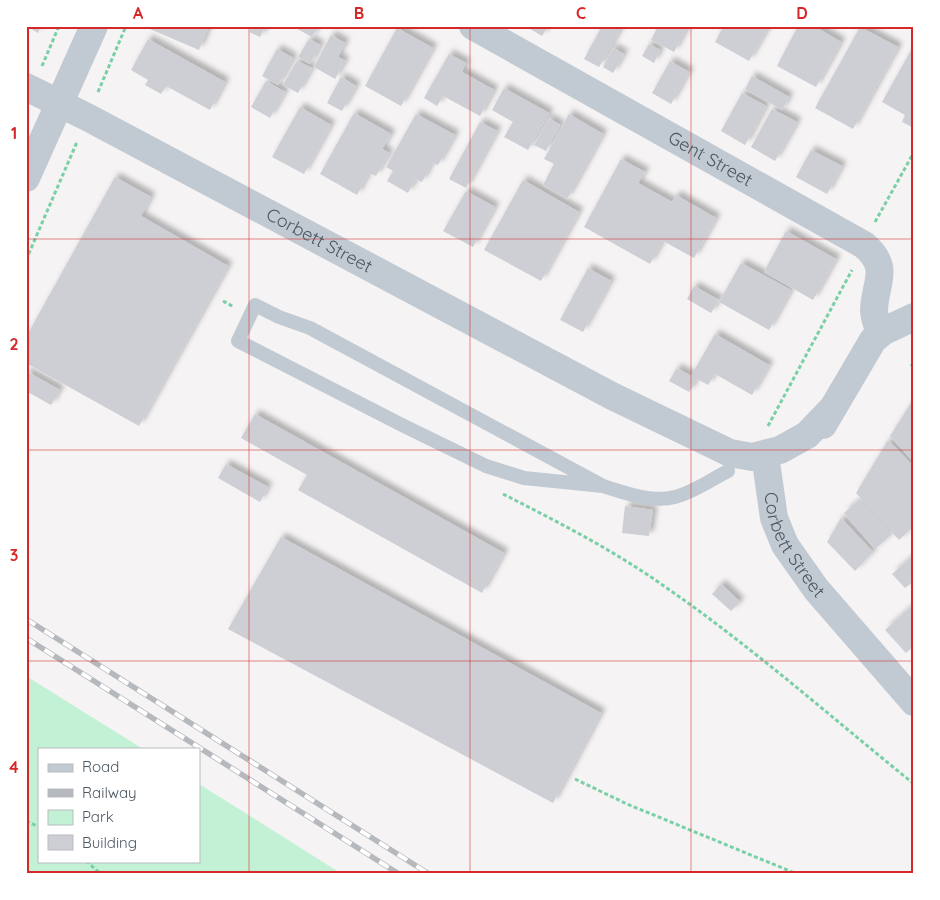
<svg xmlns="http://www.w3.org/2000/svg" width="940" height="900" viewBox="0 0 940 900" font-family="Quicksand,sans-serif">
  <defs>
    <filter id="shadow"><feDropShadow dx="4.5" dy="-4.5" stdDeviation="2.5" flood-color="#0004"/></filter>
  </defs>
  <rect width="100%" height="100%" fill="#f5f3f3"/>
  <!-- green -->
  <path fill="#c3f1d5" d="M26,676L143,749H39V861H199V784L342,874H29L26,872Z"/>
  <!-- building -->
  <g fill="#cdcfd5" filter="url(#shadow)">
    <path d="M26,26H41L38,33Z"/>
    <path d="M143,26H209L199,50Z"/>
    <path d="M252,26H266L260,37L249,32Z"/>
    <path d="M292,26H318L312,37Z"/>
    <path d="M525,26H548L542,36Z"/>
    <path d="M602,26H612L620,30L599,67L584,59Z"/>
    <path d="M658,26H688L674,52L651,40Z"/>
    <path d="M717,26H769L749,61L715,42L722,29Z"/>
    <path d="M798,26H814L841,42L816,87L777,66Z"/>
    <path d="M860,27L898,47L853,129L815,108Z"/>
    <path d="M397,28L433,48L401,106L365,86Z"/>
    <path d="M331,35L345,43L338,57L345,61L335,79L314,67Z"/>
    <path d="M148,39L225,82L210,110L166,86L161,94L145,85L148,80L131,70Z"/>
    <path d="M309,39L320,45L310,64L298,57Z"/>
    <path d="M649,44L660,50L654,63L642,56Z"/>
    <path d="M914,45V128L902,122L905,115L882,102Z"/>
    <path d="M613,48L624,54L613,73L603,67Z"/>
    <path d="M277,49L293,58L278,85L262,76Z"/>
    <path d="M449,54L466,63L462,72L494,90L480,116L443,96L437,106L424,98Z"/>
    <path d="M297,61L312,68L298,93L283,85Z"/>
    <path d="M670,61L689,72L671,104L652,93Z"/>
    <path d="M752,76L789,97L782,110L745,89Z"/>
    <path d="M341,77L356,86L342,111L327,103Z"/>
    <path d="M266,81L285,92L270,118L251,107Z"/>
    <path d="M504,88L549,113L528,150L504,137L513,122L492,110Z"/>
    <path d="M742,93L766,106L745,145L721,131Z"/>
    <path d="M300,107L331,125L304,174L272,157Z"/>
    <path d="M772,109L797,122L775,161L751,147Z"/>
    <path d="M354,113L391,134L382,149L389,153L376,176L369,173L357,195L320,174Z"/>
    <path d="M416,114L455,135L438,165L432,163L422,182L416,179L408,193L387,181L393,171L386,167Z"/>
    <path d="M569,114L603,134L567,199L543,185L554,164L544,159Z"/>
    <path d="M549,118L560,125L546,151L534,145Z"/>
    <path d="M480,122L497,131L466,188L449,179Z"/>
    <path d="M811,150L842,166L827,194L796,177Z"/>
    <path d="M621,159L645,172L638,183L672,202L676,195L716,218L694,258L663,241L650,264L584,227Z"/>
    <path d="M115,177L151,197L141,216L228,266L139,426L26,363V337Z"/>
    <path d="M523,180L579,212L541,281L484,250Z"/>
    <path d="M466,191L495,207L473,247L443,231Z"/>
    <path d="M786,231L836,259L813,300L764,272Z"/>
    <path d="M741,263L791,290L769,330L719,302Z"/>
    <path d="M588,268L611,281L583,332L560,320Z"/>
    <path d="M694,286L719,300L711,313L687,299Z"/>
    <path d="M715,334L769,365L752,395L715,374L708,385L697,379L689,392L669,381L677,368L691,376Z"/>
    <path d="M26,371L60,390L51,405L26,391Z"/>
    <path d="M914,398V462L890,436Z"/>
    <path d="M255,414L504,553L482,593L298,490L307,475L241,438Z"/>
    <path d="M888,440L914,467V526L899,540L856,493Z"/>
    <path d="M226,464L268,487L260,502L218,478Z"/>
    <path d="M860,499L892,534L875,549L844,513Z"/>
    <path d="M625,506L653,510L649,536L622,533Z"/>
    <path d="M841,518L873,552L855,571L827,542Z"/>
    <path d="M281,537L601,713L553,803L228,629Z"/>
    <path d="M914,555V581L905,588L892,574Z"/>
    <path d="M721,584L740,602L731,611L712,594Z"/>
    <path d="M913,605L914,646L906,653L885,630Z"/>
  </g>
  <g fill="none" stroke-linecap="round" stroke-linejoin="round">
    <!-- path -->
    <g stroke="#7ad0a6" stroke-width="3" stroke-dasharray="4 2.5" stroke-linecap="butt">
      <path d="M42,66L59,26"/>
      <path d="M98,92L126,26"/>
      <path d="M875,222L914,152"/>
      <path d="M26,260L77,142"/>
      <path d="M223,301L234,307"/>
      <path d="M911,364L914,368"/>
      <path d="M768,426L852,270"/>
      <path d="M503,494C558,522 613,550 664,586C751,646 831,717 914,784"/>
      <path d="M575,779L627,804L797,874"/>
      <path d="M26,821L39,827"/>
      <path d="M86,861L101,874"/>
    </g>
    <!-- service -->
    <path stroke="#c1cad2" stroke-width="14" d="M603,486L524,478L486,466L402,425L238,341L255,305L279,317L310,328L603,486C625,493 652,503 675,497C694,492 712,479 728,471"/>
    <!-- minor -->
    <g stroke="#c1cad2" stroke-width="28">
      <path id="s1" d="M473,26L864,245C891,268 875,282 874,310C874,318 878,326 880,333"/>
      <path id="s2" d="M26,87L87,117L612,396L730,453L752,457L780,450L807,435L831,410"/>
      <path d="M26,178L94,26"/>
      <path d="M823,425L873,340L884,331L914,317"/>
      <path id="s3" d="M765,455L774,518L785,545L816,589L914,702"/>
    </g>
    <!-- rail casing -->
    <g stroke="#b5b8bd" stroke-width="5.5">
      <g id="rail">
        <path d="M26,619L429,874"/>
        <path d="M26,638L399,874"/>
      </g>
    </g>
    <!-- rail -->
    <use href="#rail" stroke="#fff" stroke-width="4" stroke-dasharray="11" stroke-linecap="butt"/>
  </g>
  <!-- grid -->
  <path fill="none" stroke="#d62828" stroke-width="1" stroke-opacity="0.55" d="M249,26V874M470,26V874M691,26V874M26,239H914M26,450H914M26,661H914"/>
  <g text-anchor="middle" stroke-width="4.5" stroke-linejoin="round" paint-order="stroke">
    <!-- street labels -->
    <g font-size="18" fill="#4a5661" stroke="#fff">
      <text dy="6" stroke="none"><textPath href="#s1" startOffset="272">Gent Street</textPath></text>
      <text dy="6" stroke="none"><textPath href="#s2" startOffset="331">Corbett Street</textPath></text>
      <text dy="6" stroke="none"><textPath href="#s3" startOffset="96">Corbett Street</textPath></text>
    </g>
  </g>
  <!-- border -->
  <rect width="940" height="900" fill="none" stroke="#ffffff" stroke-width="55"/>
  <!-- legend -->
  <rect x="38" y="748" width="162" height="115" fill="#ffffff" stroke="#b7bbc0"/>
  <rect x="48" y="764" width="25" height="8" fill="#c1cad2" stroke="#b7bbc0"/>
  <text x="82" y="772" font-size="15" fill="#4a5661">Road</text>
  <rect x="48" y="789" width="25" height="8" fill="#b5b8bd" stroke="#b7bbc0"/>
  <text x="82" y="798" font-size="15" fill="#4a5661">Railway</text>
  <rect x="48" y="810" width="25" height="15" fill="#c3f1d5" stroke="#b7bbc0"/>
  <text x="82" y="822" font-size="15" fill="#4a5661">Park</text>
  <rect x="48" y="835" width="25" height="15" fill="#cdcfd5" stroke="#b7bbc0"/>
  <text x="82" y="848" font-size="15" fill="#4a5661">Building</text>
  <rect x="28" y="28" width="884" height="844" fill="none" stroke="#d62828" stroke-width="2"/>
  <g font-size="16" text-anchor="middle" font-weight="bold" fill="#d62828">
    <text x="138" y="19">A</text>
    <text x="359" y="19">B</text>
    <text x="581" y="19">C</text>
    <text x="802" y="19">D</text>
    <text x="14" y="139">1</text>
    <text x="14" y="350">2</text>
    <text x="14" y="561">3</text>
    <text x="14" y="773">4</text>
  </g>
</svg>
